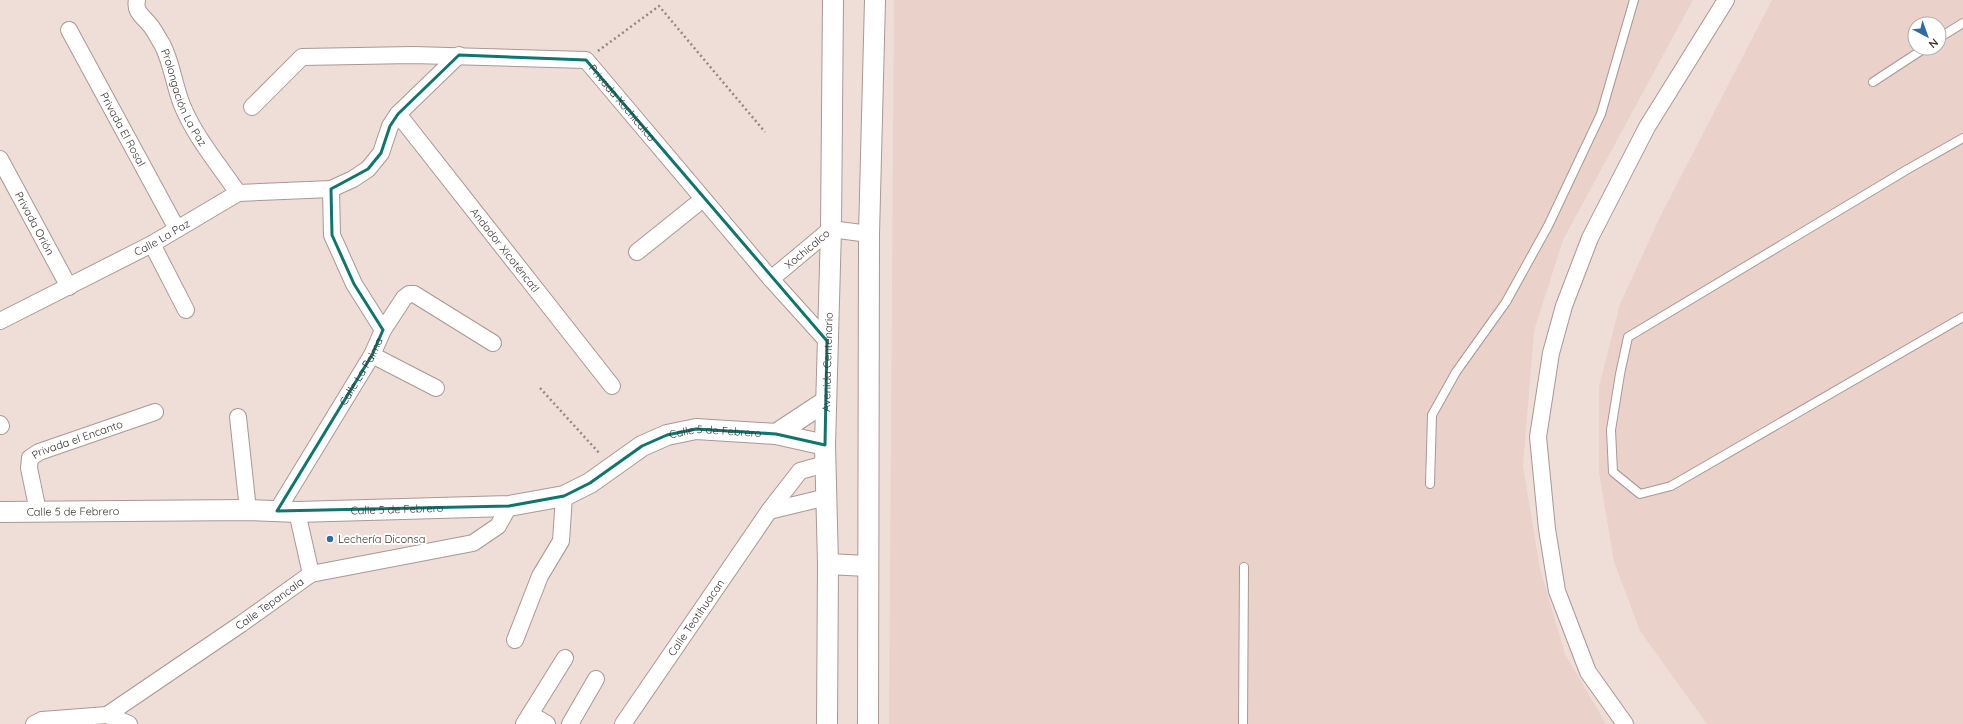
<svg xmlns="http://www.w3.org/2000/svg" width="1963" height="724" viewBox="0 0 1963 724" font-family="Quicksand,sans-serif">
  <rect width="100%" height="100%" fill="#efded8"/>
  <!-- built -->
  <g fill="#ead1c9" fill-rule="evenodd">
    <path d="M894,0H1693L1563,240L1534,331L1523,466L1540,569L1565,654L1606,724H889Z"/>
    <path d="M1772,0H1963V724H1707L1640,631L1614,562L1599,472V387L1620,304L1660,217ZM1915,24H1939V48H1915Z"/>
  </g>
  <g fill="none" stroke-linecap="round" stroke-linejoin="round">
    <!-- service casing -->
    <g stroke="#a99893" stroke-width="10">
      <g id="service">
        <path d="M1939,38L1963,23"/>
        <path d="M1873,82L1925,48"/>
        <path d="M1963,138L1908,169L1628,337L1620,374L1611,430L1613,472L1640,494L1671,486L1963,317"/>
        <path d="M1430,484L1432,415L1456,372L1506,302L1548,226L1601,114L1634,0"/>
        <path d="M1243,724L1244,567"/>
      </g>
    </g>
    <!-- minor casing -->
    <g stroke="#a99893" stroke-width="18">
      <g id="minor">
        <path id="s1" d="M137,0C134,12 144,17 150,25C155,31 158,38 162,44C172,63 174,85 182,105C195,137 219,165 238,193"/>
        <path id="s2" d="M69,30L177,229"/>
        <path id="s3" d="M252,107L302,57L413,55L586,60L771,279L827,341"/>
        <path id="s4" d="M398,114L612,386"/>
        <path id="s5" d="M0,159L69,287"/>
        <path d="M152,244L186,310"/>
        <path d="M637,252L703,199"/>
        <path id="s6" d="M771,279L831,229L869,234"/>
        <path id="s7" d="M0,321L152,244L238,193L331,189L353,179L368,169L381,153L390,126L398,114L459,55"/>
        <path d="M383,330L404,298L409,294H414L493,343"/>
        <path d="M372,355L436,388"/>
        <path d="M238,417L248,510"/>
        <path d="M0,424L1,426"/>
        <path id="s8" d="M38,511L29,468L30,458L39,452L155,412"/>
        <path id="s9" d="M277,511L372,355L383,330L354,284L332,235L331,189"/>
        <path d="M769,511L827,497"/>
        <path d="M297,512L311,574"/>
        <path d="M515,640L540,576L561,541L564,496"/>
        <path d="M530,714L547,724"/>
        <path id="s10" d="M107,715L241,624L311,574L473,543L498,526L509,506"/>
        <path d="M34,724L42,720L107,715L129,724"/>
        <path d="M524,724L565,658"/>
        <path d="M570,724L596,679"/>
        <path id="s11" d="M623,724L769,511L800,471L825,464"/>
        <path d="M1625,724L1588,672L1557,591L1547,529L1538,437L1551,353L1564,306L1590,238L1647,127L1726,0"/>
      </g>
    </g>
    <!-- tertiary casing -->
    <g stroke="#a99893" stroke-width="22">
      <g id="tertiary">
        <path d="M776,434L826,401"/>
        <path id="s12" d="M0,512L248,510L297,512L509,506L564,496L590,483L642,446L667,435L696,429L776,434L825,445"/>
        <path d="M828,564L867,566"/>
        <path id="s13" d="M827,724L828,564L825,445L831,229L833,0"/>
        <path d="M868,724L869,234L875,0"/>
      </g>
    </g>
    <!-- path -->
    <g stroke="#938783" stroke-width="2.5" stroke-dasharray="2 3" stroke-linecap="butt">
      <path d="M598,51L659,6L765,132"/>
      <path d="M540,388L600,454"/>
    </g>
    <!-- service -->
    <use href="#service" stroke="#fff" stroke-width="8"/>
    <!-- minor -->
    <use href="#minor" stroke="#fff" stroke-width="16"/>
    <!-- tertiary -->
    <use href="#tertiary" stroke="#fff" stroke-width="20"/>
  </g>
  <!-- marked area -->
  <path fill="none" stroke="#0f766e" stroke-width="3" stroke-linejoin="round" d="M459,55L586,60L827,341L825,445L776,434L696,429L667,435L642,446L590,483L564,496L509,506L277,511L372,355L383,330L354,284L332,235L331,189L368,169L381,153L390,126L398,114Z"/>
  <!-- markers -->
  <circle fill="#2d6da3" stroke="#fff" stroke-width="1.5" cx="330" cy="539" r="4"/>
  <g text-anchor="middle" stroke-width="4" stroke-linejoin="round" paint-order="stroke">
    <!-- street labels -->
    <g font-size="11" fill="#38312f" stroke="#fff">
      <text dy="4" stroke="none"><textPath href="#s1" startOffset="110">Prolongación La Paz</textPath></text>
      <text dy="4" stroke="none"><textPath href="#s3" startOffset="411">Privada Xochicalco</textPath></text>
      <text dy="4" stroke="none"><textPath href="#s2" startOffset="113">Privada El Rosal</textPath></text>
      <text dy="4" stroke="none"><textPath href="#s5" startOffset="73">Privada Orión</textPath></text>
      <text dy="4" stroke="none"><textPath href="#s7" startOffset="182">Calle La Paz</textPath></text>
      <text dy="4" stroke="none"><textPath href="#s4" startOffset="173">Andador Xicoténcatl</textPath></text>
      <text dy="4" stroke="none"><textPath href="#s6" startOffset="47">Xochicalco</textPath></text>
      <text dy="4" stroke="none"><textPath href="#s13" startOffset="362">Avenida Centenario</textPath></text>
      <text dy="4" stroke="none"><textPath href="#s9" startOffset="163">Calle La Palma</textPath></text>
      <text dy="4" stroke="none"><textPath href="#s12" startOffset="734">Calle 5 de Febrero</textPath></text>
      <text dy="4" stroke="none"><textPath href="#s8" startOffset="105">Privada el Encanto</textPath></text>
      <text dy="4" stroke="none"><textPath href="#s12" startOffset="397">Calle 5 de Febrero</textPath></text>
      <text dy="4" stroke="none"><textPath href="#s12" startOffset="73">Calle 5 de Febrero</textPath></text>
      <text dy="4" stroke="none"><textPath href="#s10" startOffset="197">Calle Tepancala</textPath></text>
      <text dy="4" stroke="none"><textPath href="#s11" startOffset="129">Calle Teotihuacan</textPath></text>
    </g>
    <!-- poi labels -->
    <g font-size="11" fill="#38312f" stroke="#fff" text-anchor="start">
      <text x="338" y="543">Lechería Diconsa</text>
    </g>
  </g>
  <!-- north arrow -->
  <g transform="translate(1927 36) rotate(139)"><circle r="19" fill="#ffffff" stroke="#afadac"/>
  <path d="M0-3L7 15L0 10L-7 15Z" fill="#2d6da3"/>
  <text y="-6" font-size="11" font-weight="bold" text-anchor="middle" fill="#38312f">N</text>
  </g>
</svg>
